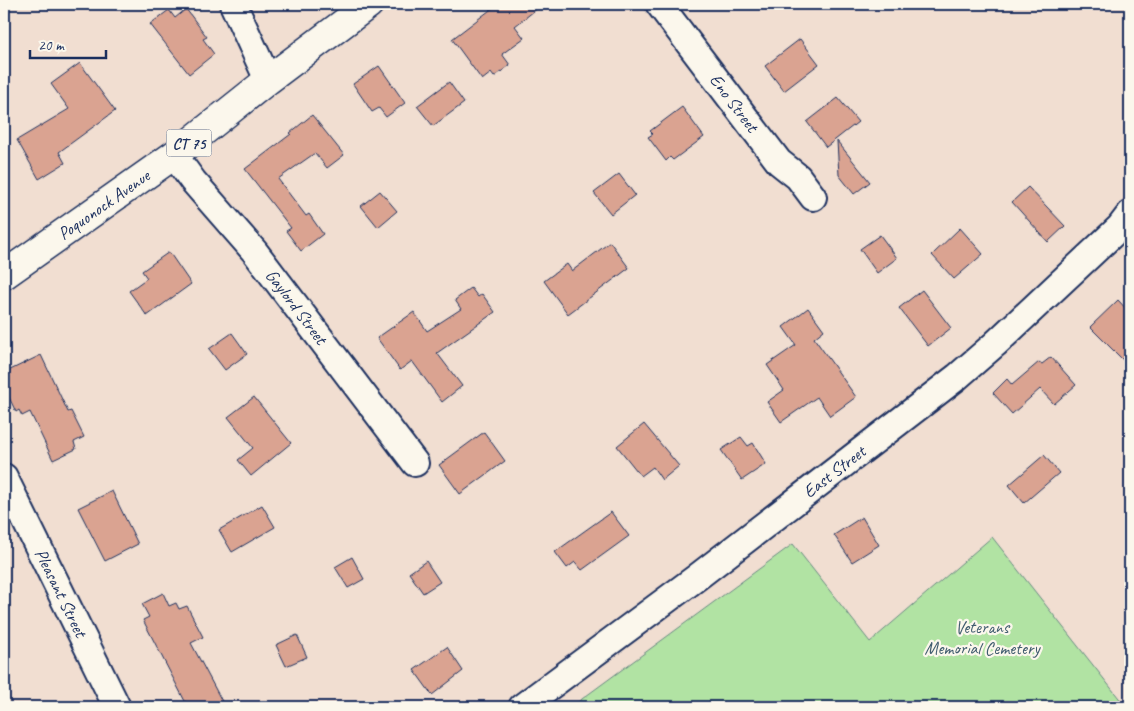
<svg xmlns="http://www.w3.org/2000/svg" width="1134" height="711" viewBox="0 0 1134 711" font-family="Caveat,sans-serif">
  <rect width="100%" height="100%" fill="#f1ded1"/>
  <filter id="ink" filterUnits="userSpaceOnUse"><feTurbulence type="fractalNoise" baseFrequency=".02" numOctaves="2"/><feDisplacementMap in="SourceGraphic" scale="10" xChannelSelector="R" yChannelSelector="G"/><feConvolveMatrix kernelMatrix="1 2 1 2 8 2 1 2 1" color-interpolation-filters="sRGB"/></filter>
  <g filter="url(#ink)">
    <!-- green -->
    <path fill="#b1e3a3" stroke="#668980" d="M992,537L1126,707H571L793,544L870,642Z"/>
    <!-- building -->
    <g fill="#daa391" stroke="#1b2f5e">
      <path d="M498,4H543L515,26L524,38L502,54L510,65L494,77L491,73L482,80L452,39Z"/>
      <path d="M186,9L207,37L203,39L214,54L189,74L150,24L169,10L175,18Z"/>
      <path d="M800,39L819,64L784,91L765,66Z"/>
      <path d="M80,63L115,111L59,152L65,163L39,179L17,140L69,109L51,84Z"/>
      <path d="M379,66L405,103L386,117L379,108L372,112L353,84Z"/>
      <path d="M449,82L464,103L433,126L417,106Z"/>
      <path d="M838,98L858,122L826,147L807,122Z"/>
      <path d="M682,107L704,137L673,160L670,157L666,161L648,137L653,134L650,131Z"/>
      <path d="M312,115L344,155L327,168L315,153L278,179L306,216L309,214L323,234L301,251L286,231L291,228L245,169L291,134L290,133Z"/>
      <path d="M837,141L870,182L854,194L839,175Z"/>
      <path d="M619,174L635,195L611,214L594,193Z"/>
      <path d="M1028,187L1065,226L1048,242L1012,202Z"/>
      <path d="M380,191L397,211L378,227L361,206Z"/>
      <path d="M960,228L983,254L954,279L932,255Z"/>
      <path d="M880,235L897,258L877,273L860,249Z"/>
      <path d="M610,242L629,268L568,314L544,281L567,264L572,271Z"/>
      <path d="M169,252L191,284L147,316L129,291L147,278L142,271Z"/>
      <path d="M471,288L478,297L482,294L495,312L437,353L462,386L442,402L412,361L400,370L377,338L414,312L427,331L461,309L455,300Z"/>
      <path d="M922,290L951,328L928,346L899,308Z"/>
      <path d="M1118,300L1130,313V367L1090,327Z"/>
      <path d="M808,308L824,330L814,338L856,397L830,416L817,397L781,422L767,402L784,390L767,365L796,345L783,327Z"/>
      <path d="M232,333L247,354L225,370L209,349Z"/>
      <path d="M41,355L68,412L71,411L84,437L74,442L76,449L53,460L30,412L22,416L19,410L16,412L4,387V373Z"/>
      <path d="M1051,357L1076,385L1054,404L1040,389L1012,414L993,393L1007,379L1012,385L1039,362L1042,364Z"/>
      <path d="M254,397L291,443L251,476L238,460L253,448L228,417Z"/>
      <path d="M644,424L679,466L662,480L653,467L641,476L617,446Z"/>
      <path d="M484,432L505,461L460,494L439,465Z"/>
      <path d="M741,437L748,446L753,443L766,464L742,480L721,450Z"/>
      <path d="M1044,455L1059,473L1024,503L1009,485Z"/>
      <path d="M112,491L138,544L105,561L78,508Z"/>
      <path d="M262,505L275,527L232,552L219,530Z"/>
      <path d="M611,512L629,536L582,570L575,562L567,568L555,552Z"/>
      <path d="M862,517L879,545L852,562L834,535Z"/>
      <path d="M352,557L364,579L348,588L335,567Z"/>
      <path d="M426,561L440,582L423,593L409,573Z"/>
      <path d="M163,593L169,606L176,603L179,609L187,606L203,637L191,643L225,707H188L143,620L149,617L142,604Z"/>
      <path d="M297,635L307,657L286,666L276,645Z"/>
      <path d="M447,647L463,671L432,695L414,670Z"/>
    </g>
    <g fill="none" stroke-linecap="round" stroke-linejoin="round">
      <!-- minor casing -->
      <g stroke="#1b2f5e" stroke-width="30">
        <g id="minor">
          <path d="M233,4L268,80"/>
          <path id="s1" d="M659,4L779,162L798,177L813,197"/>
          <path id="s2" d="M174,155L193,181L255,252L415,463"/>
          <path id="s3" d="M4,477L117,707"/>
          <path id="s4" d="M522,707L696,578L957,377L995,344L1120,227L1130,214"/>
        </g>
      </g>
      <!-- primary casing -->
      <g stroke="#1b2f5e" stroke-width="31">
        <g id="primary">
          <path id="s5" d="M4,275L174,155L268,80L369,4"/>
        </g>
      </g>
      <!-- minor -->
      <use href="#minor" stroke="#fbf7ec" stroke-width="26"/>
      <!-- primary -->
      <use href="#primary" stroke="#fbf7ec" stroke-width="28"/>
    </g>
  </g>
  <g text-anchor="middle" stroke-width="4.5" stroke-linejoin="round" paint-order="stroke">
    <!-- shield labels -->
    <rect fill="#fbf7ec" stroke="#5e6b89" stroke-width="1" x="166.5" y="129.5" width="45" height="27" rx="4"/>
    <g font-size="16" font-weight="bold" fill="#1b2f5e">
      <text x="189" y="149">CT 75</text>
    </g>
    <!-- street labels -->
    <g font-size="18" fill="#1b2f5e" stroke="#fbf7ec">
      <text dy="6" stroke="none"><textPath href="#s1" startOffset="124">Eno Street</textPath></text>
      <text dy="6" stroke="none"><textPath href="#s5" startOffset="122">Poquonock Avenue</textPath></text>
      <text dy="6" stroke="none"><textPath href="#s2" startOffset="195">Gaylord Street</textPath></text>
      <text dy="6" stroke="none"><textPath href="#s4" startOffset="391">East Street</textPath></text>
      <text dy="6" stroke="none"><textPath href="#s3" startOffset="129">Pleasant Street</textPath></text>
    </g>
    <!-- park labels -->
    <g font-size="18" fill="#405c6f" stroke="#fbf7ec">
      <text x="982" y="633">Veterans<tspan x="982" dy="21">Memorial Cemetery</tspan></text>
    </g>
  </g>
  <!-- margin -->
  <rect width="1134" height="711" fill="none" stroke="#fbf7ec" stroke-width="20"/>
  <rect x="10" y="10" width="1114" height="691" fill="none" stroke="#1b2f5e" stroke-width="2" filter="url(#ink)"/>
  <!-- scale -->
  <path d="M30 50v8h76v-8" fill="none" stroke="#1b2f5e" stroke-width="2.5"/>
  <text x="38" y="50" font-size="15" fill="#1b2f5e" stroke="#fbf7ec" stroke-width="4" paint-order="stroke">20 m</text>
</svg>
